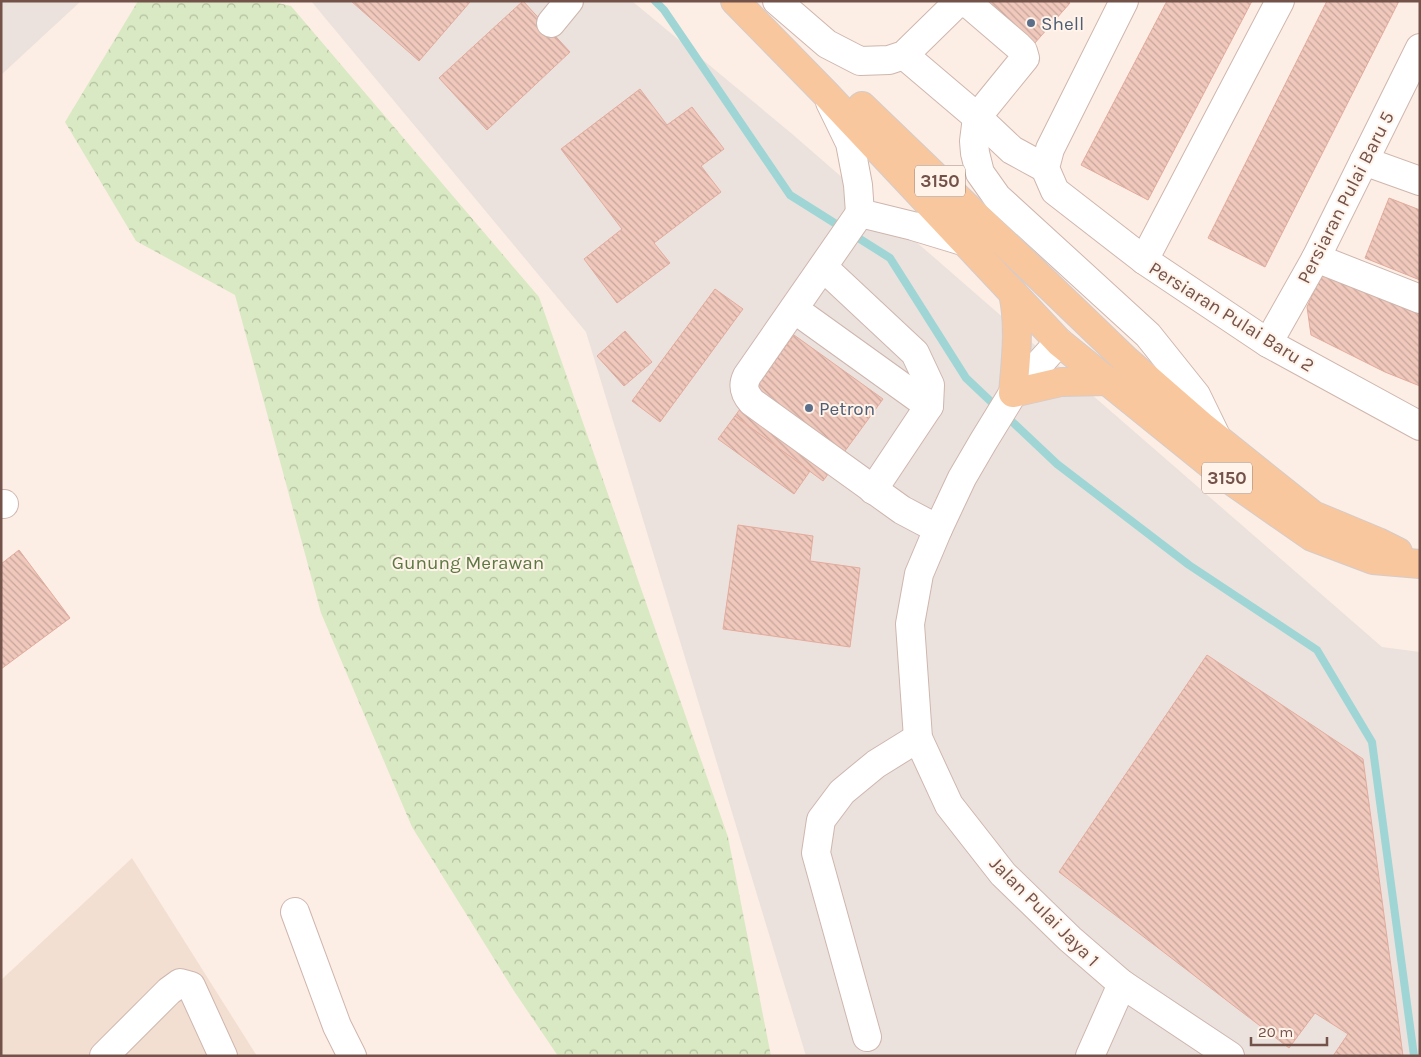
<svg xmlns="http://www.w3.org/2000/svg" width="1421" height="1057" viewBox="0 0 1421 1057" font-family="Karla,sans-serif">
  <defs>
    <pattern id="forest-crowns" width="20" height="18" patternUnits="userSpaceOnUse" patternTransform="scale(1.25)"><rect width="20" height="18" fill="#d9e9c3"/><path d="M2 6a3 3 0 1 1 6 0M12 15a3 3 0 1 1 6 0" fill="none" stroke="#b4bfa0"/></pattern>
    <pattern id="building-back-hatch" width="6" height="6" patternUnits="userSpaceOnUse" patternTransform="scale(1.25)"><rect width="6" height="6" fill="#f0c8bc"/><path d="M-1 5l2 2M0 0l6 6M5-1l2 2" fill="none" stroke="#c7a59b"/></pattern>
  </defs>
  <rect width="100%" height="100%" fill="#fceee4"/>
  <!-- residential -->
  <path fill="#f3dfd2" d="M132,858L257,1056H1V980Z"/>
  <!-- industrial -->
  <g fill="#ebe2de">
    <path d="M1,1H81L1,75Z"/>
    <path d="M311,1H632L791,133L1382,647L1420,652V1056H806L586,332Z"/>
  </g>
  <!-- forest -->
  <path fill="url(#forest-crowns)" d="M138,1H269L291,6L539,297L728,837L771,1056H558L514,991L412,827L321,613L235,295L136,241L65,122Z"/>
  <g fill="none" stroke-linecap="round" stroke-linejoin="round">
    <!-- stream -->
    <path stroke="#9fd6d5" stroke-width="8" d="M655,1L664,10L790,195L890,258L966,378L1057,464L1189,565L1317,650L1372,742L1414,1056"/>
  </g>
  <!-- building -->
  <g fill="url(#building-back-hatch)" stroke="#e3ab9d">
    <path d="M351,1H469L470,2L419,61Z"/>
    <path d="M523,1L570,52L487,130L439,78Z"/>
    <path d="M985,1H1068L1070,3L1034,44Z"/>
    <path d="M1167,1H1252L1148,200L1081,165Z"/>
    <path d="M1327,1H1399L1265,267L1208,238Z"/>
    <path d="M640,89L667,125L692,107L724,149L701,166L721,192L654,243L670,263L617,303L584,259L622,229L561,149Z"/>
    <path d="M1389,198L1420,210V280L1365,258Z"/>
    <path d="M1325,266L1420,305V386L1385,372L1311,335L1307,307Z"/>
    <path d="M715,289L743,309L660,422L632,401Z"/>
    <path d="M625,331L652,362L624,386L597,356Z"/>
    <path d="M794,335L883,399L823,481L735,416Z"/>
    <path d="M735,416L810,471L794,494L718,439Z"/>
    <path d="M738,525L813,536L810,561L860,568L850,647L723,629Z"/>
    <path d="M19,550L70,618L1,669V564Z"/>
    <path d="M1207,655L1363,759L1403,1056H1333L1348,1034L1315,1013L1289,1048L1059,872Z"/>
  </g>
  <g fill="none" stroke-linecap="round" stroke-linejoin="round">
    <!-- minor casing -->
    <g stroke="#cfb6ae" stroke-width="30">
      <g id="minor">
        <path d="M777,1L827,44L860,61L889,60L904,55L955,5L962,3L969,4L1018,46L1023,51L1025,58L977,117L974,141L975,153L980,173L997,197L1148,335L1196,395L1217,438"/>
        <path d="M1124,1L1050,149L1045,168L1055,191L1144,260L1268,343L1420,426"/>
        <path d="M551,23L569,1"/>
        <path d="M904,55L977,117L1012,150L1045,168"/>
        <path d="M830,102L850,143L858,185L860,213L913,226L966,242"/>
        <path d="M1364,161L1420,181"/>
        <path d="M860,213L747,376C742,386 744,393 752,402L902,510L938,529"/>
        <path d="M1316,258L1420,299"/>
        <path d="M1144,260L1280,1"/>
        <path d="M823,267L915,353L930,385L929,406L873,490"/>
        <path d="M794,309L929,406"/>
        <path d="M1059,342L1013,393L983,442L962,478L938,529L919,574L910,624L918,738L949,805L1003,874L1070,939L1122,984L1230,1056"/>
        <path d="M1268,343L1316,258L1420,48"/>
        <path d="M1,504H4"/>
        <path d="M295,912L337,1026L352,1056"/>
        <path d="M867,1037L816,853L821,820L842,792L876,764L918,738"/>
        <path d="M104,1056L169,991L180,983L191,986L223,1056"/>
        <path d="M1090,1056L1122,984"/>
      </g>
    </g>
    <!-- major casing -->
    <g stroke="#d5cbc9" stroke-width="30">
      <g id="major">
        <path d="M735,1L826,94L1059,342L1226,477L1312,537L1373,560L1420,564"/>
        <path d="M862,106L1125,359L1203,427L1313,515L1378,542L1398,552"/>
        <path d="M1013,293C1020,326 1016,359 1013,393L1061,382L1108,381"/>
      </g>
    </g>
    <!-- minor -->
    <use href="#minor" stroke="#fff" stroke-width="28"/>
    <!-- major -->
    <use href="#major" stroke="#f9c79e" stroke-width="28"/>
  </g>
  <!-- markers -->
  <g fill="#5c6f8a" stroke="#fff3ea" stroke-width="2">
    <circle cx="1031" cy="23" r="5"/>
    <circle cx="809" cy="408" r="5"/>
  </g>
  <g text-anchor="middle" stroke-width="4" stroke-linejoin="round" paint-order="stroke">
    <!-- shield labels -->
    <g fill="#fff3ea" stroke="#9d827a" stroke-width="1">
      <rect x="915" y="165.5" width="50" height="31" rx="4"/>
      <rect x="1202" y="462.5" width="50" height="31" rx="4"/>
    </g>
    <g font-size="18" font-weight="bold" fill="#73524a">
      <text x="940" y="187">3150</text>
      <text x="1227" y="484">3150</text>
    </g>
    <!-- service labels -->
    <g font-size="19" fill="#4e5e75" stroke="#fff3ea" text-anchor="start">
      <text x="1041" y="30">Shell</text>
      <text x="819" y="415">Petron</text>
    </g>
    <!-- street labels -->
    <g font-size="19" fill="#73524a" stroke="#fff3ea">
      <text transform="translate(1345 197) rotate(-63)" y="7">Persiaran Pulai Baru 5</text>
      <text transform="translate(1232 316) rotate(32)" y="7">Persiaran Pulai Baru 2</text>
      <text transform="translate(1045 911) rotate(45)" y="7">Jalan Pulai Jaya 1</text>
    </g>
    <!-- park labels -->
    <g font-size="19" fill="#5c7942" stroke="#fff3ea">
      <text x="468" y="569">Gunung Merawan</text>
    </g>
  </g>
  <!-- border -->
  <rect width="1421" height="1057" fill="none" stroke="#73524a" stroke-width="5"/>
  <!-- scale -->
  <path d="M1251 1037v8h76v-8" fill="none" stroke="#73524a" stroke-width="2.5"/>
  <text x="1258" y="1037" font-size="15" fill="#73524a" stroke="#fff3ea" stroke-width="4" paint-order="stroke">20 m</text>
</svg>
